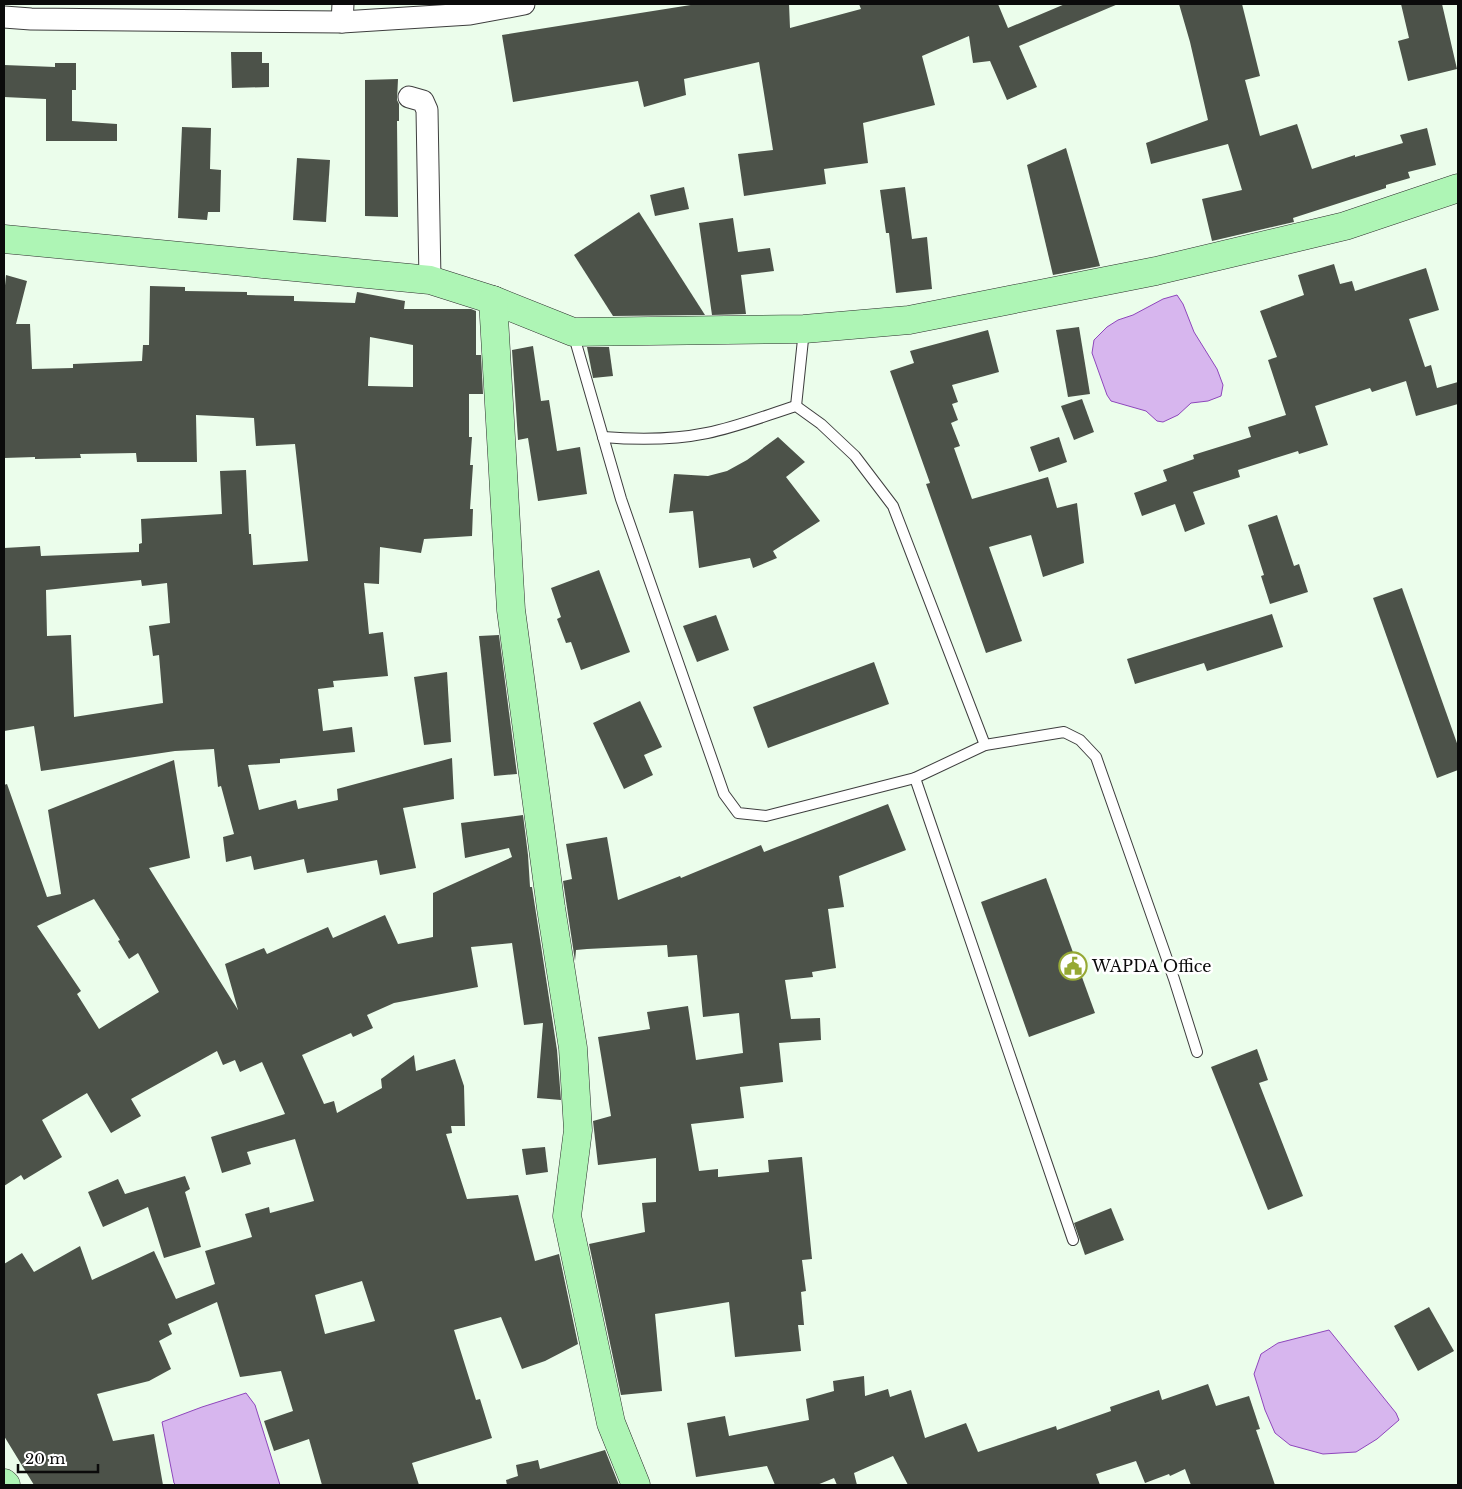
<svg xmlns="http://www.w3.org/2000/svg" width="1462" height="1489" viewBox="0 0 1462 1489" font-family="'Libre Baskerville',serif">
  <rect width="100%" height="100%" fill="#ebfdeb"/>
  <!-- water -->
  <g fill="#d7b6ee" stroke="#8e46bc">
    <path d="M1177,295L1183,304L1194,332L1217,369L1223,385L1221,396L1208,401L1191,403L1178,415L1163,422L1157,421L1146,411L1111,401L1107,395L1092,353L1094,340L1107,327L1118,320L1133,315L1163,299Z"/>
    <path d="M1329,1330L1396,1413L1399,1420L1377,1439L1356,1452L1323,1454L1290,1445L1275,1433L1265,1410L1254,1374L1261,1354L1278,1343Z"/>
    <path d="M246,1393L255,1405L280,1485H176L174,1483L162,1422L202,1407Z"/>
  </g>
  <!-- building -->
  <g fill="#4c5249" fill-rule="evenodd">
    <path d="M697,4H789L790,28L861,9L859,4H998L1008,28L1065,4H1118L1019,46L1037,87L1007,100L990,61L973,63L969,36L922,56L935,105L863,123L868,163L824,169L826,184L744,196L738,154L773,150L759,62L684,79L686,95L644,107L638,81L513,102L502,35Z"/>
    <path d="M1179,4H1242L1260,76L1245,80L1260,136L1297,124L1312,169L1355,155V157L1403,143L1400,135L1427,128L1436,165L1408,172L1410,178L1386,185V188L1293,218L1294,222L1212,241L1202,199L1242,190L1228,144L1151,164L1146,143L1208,120L1190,42Z"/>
    <path d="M1401,4H1442L1457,69L1408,81L1398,41L1409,38Z"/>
    <path d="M231,52H262V63H269V87L232,88Z"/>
    <path d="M55,63H76V90H72V121L117,124V141H46V99L4,97V65L55,67Z"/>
    <path d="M398,79L397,100L399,104V121H397L398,217L365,216V80Z"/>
    <path d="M182,127L211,128L210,169L221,170L220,212H208L207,220L178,218Z"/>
    <path d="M1066,148L1100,266L1053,275L1027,165Z"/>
    <path d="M297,158L330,160L326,222L293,220Z"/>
    <path d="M684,187L689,209L655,216L650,195Z"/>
    <path d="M905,187L912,239L927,237L932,289L896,293L889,233H886L880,190Z"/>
    <path d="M639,212L705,315L613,316L574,255Z"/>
    <path d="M733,218L738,252L770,248L774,271L741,275L746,314L712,315L699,223Z"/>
    <path d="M1334,264L1340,284L1352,281L1355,291L1426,268L1439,310L1409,319L1425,367L1431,365L1437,388L1458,382V404L1416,416L1406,381L1372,392L1370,388L1315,406L1328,445L1299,454L1298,451L1238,470L1240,477L1193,492L1205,524L1185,532L1175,504L1142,516L1134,493L1167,481L1163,470L1194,459L1193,455L1251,437L1248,427L1286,415L1268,360L1277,357L1260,311L1304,295L1298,275Z"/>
    <path d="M6,275L27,281L16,324H30L32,369L73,368V364L142,361L143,345H149L150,286L185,287V291L247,292V295L294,296V301L355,303L357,292L405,301L404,309H471L476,311V355H481L483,394H469V437H472L470,465H473L470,509H473L472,536L424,539L421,553L380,547L379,584L364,583L369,634L383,632L388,676L333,681L334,687L318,689L323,731L352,727L355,752L280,759V763L248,765L259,810L296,800L298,809L338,800L337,789L452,758L454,799L403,808L416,868L380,875L377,860L307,873L304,859L254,870L251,856L226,862L223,837L234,834L221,786L218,787L214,749L175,751L41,771L34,726L4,731V548L40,546L41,556L139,552V544L142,543L141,519L222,514L220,471L246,470L249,534H251L253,565L308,561L295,444L256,446L254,418L196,415L197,462H137L136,453L80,454L81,458L35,459V457L4,458V296ZM370,337L413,345V387L368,386ZM141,580L142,586L167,583L170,623L149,626L153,656L159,655L163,703L74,717L71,635L47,636L46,590Z"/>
    <path d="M1079,327L1090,394L1068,397L1056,330Z"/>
    <path d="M988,330L999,372L952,385L958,402L952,404L958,420L951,423L960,446L954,448L972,499L1048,477L1057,508L1077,503L1084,563L1043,577L1031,535L989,547L1022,641L986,653L926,484L930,483L890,371L914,363L910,351Z"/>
    <path d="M533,346L541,401L549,400L557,451L580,447L587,494L538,501L528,438L518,440L512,350Z"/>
    <path d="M587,347H609L613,376L593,378Z"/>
    <path d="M1082,399L1094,432L1074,440L1061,406Z"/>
    <path d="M778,437L805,462L786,477L820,521L773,551L777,558L753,568L750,558L699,568L693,511L669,513L674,474L708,476L727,471L747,460Z"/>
    <path d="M1059,437L1067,462L1039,472L1030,447Z"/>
    <path d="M1277,515L1294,566L1299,564L1308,592L1270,604L1261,576L1264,575L1248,525Z"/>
    <path d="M599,570L630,652L581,670L571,642L566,643L557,619L561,617L551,588Z"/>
    <path d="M1402,588L1458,746V770L1437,778L1373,598Z"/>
    <path d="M1272,614L1283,647L1207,671L1204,663L1135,684L1127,659Z"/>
    <path d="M716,615L729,650L697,662L683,626Z"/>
    <path d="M499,635L517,774L494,776L479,636Z"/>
    <path d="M874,662L889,704L768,748L753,707Z"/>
    <path d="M447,672L451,742L424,745L414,677Z"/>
    <path d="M640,701L662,747L644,755L653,775L624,789L593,723Z"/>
    <path d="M174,760L190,858L149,868L238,1010L225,964L264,948L267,954L328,927L333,938L385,915L398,944L433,937V893L512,857L509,848L465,858L461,823L523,815L528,855L530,887H532L557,1050L561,1100L537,1098L543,1023L524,1025L512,943L471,947L478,987L394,1003L367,1015L373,1028L353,1037L351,1033L302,1055L324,1104L334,1101L337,1113L382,1088L381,1079L414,1055L416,1071L455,1059L464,1086L465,1126H451L452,1133L446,1134L467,1199L518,1195L535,1261L559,1254L578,1344L545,1361L522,1369L501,1317L454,1330L476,1400L480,1399L492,1438L412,1463L419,1485H322L309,1439L274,1451L264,1421L293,1411L281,1371L240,1377L217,1302L168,1324L172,1334L159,1341L171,1369L149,1381L97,1394L113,1441L154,1434L163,1485H34L4,1436V1264L22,1253L34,1272L80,1246L92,1280L154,1251L176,1299L215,1284L205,1251L252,1237L245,1214L269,1207L270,1213L314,1201L295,1139L247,1152L251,1164L222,1173L211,1137L285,1114L262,1062L240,1072L235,1060L223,1065L217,1051L131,1099L141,1116L111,1133L87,1093L42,1120L62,1157L24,1180L21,1175L4,1186V785L7,784L47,897L61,894L48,810ZM94,899L120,940L118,941L129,959L138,953L159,992L99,1029L77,994L81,991L37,926ZM362,1281L375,1321L325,1334L315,1295Z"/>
    <path d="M888,804L906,850L839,876L844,907L828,909L836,968L812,972L813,977L785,980L791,1019L820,1018L821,1040L779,1043L783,1082L740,1087L744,1118L691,1124L699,1171L718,1169V1177L769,1172L768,1160L802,1157L812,1259L802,1260L806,1291L801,1292L804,1325H798L801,1351L735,1357L729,1302L655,1314L662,1391L621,1395L589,1244L645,1232L642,1203L656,1202V1158L598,1165L593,1121L611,1116L598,1037L650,1029L647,1012L688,1006L696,1060L743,1053L739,1013L703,1017L697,955L668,957L667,945L587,949L576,950L575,961L563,881L572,879L566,844L607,837L618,900L680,876L681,878L761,845L764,852Z"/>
    <path d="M1046,878L1095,1013L1029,1037L981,902Z"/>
    <path d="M1257,1049L1268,1080L1259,1083L1303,1196L1268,1210L1211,1067Z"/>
    <path d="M545,1147L548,1172L526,1175L522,1149Z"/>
    <path d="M185,1176L190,1189L185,1192L201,1247L164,1258L148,1207L103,1227L88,1192L118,1179L125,1194Z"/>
    <path d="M1111,1208L1124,1240L1085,1255L1074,1223Z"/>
    <path d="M1429,1307L1454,1351L1418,1371L1394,1326Z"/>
    <path d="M864,1376L865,1396L888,1389L890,1397L911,1390L925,1438L966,1423L978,1452L1056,1426L1057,1430L1111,1411L1110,1407L1159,1390L1162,1400L1208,1384L1216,1406L1249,1396L1260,1429L1256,1430L1275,1485H1191L1185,1469L1170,1476L1169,1474L1145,1483L1136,1461L1096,1474L1100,1485H908L893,1456L854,1473L857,1485H837L834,1478L817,1485H775L767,1466L696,1477L687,1423L725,1416L729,1436L809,1420L806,1399L834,1391L833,1381Z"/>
    <path d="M605,1450L619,1485H507L506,1480L518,1476L516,1465L538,1460L540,1469Z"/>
  </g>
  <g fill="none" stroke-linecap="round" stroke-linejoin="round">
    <!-- lane casing -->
    <g stroke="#3e3e3e" stroke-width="12">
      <g id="lane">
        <path d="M573,333L621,499L724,794L738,813L766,816L915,778L985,745L1064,732L1080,740L1096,757L1174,979L1197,1052"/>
        <path d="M796,406L804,330"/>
        <path d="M603,437C638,440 673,440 707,433C737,427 767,415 796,406L821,424L855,456L893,506L985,745"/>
        <path d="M915,778L1073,1240"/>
      </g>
    </g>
    <!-- street casing -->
    <g stroke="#3e3e3e" stroke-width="23">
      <g id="street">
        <path d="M4,17L31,19L342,22L470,14L524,4"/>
        <path d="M342,22L343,4"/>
        <path d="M409,97L423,101L427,110L430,280"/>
      </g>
    </g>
    <!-- secondary casing -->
    <g stroke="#2d2d2d" stroke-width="29">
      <g id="secondary">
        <path d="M4,239L430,280L493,300L573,332L804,329L909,320L1156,271L1345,226L1458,188"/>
        <path d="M493,300L511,610L551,908L573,1048L578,1130L567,1216L611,1423L636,1485"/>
        <path d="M4,1483L6,1485"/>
      </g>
    </g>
    <!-- lane -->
    <use href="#lane" stroke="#fff" stroke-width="10"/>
    <!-- street -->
    <use href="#street" stroke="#fff" stroke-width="21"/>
    <!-- secondary -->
    <use href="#secondary" stroke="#aef5b5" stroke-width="28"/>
  </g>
  <!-- icons -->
  <defs>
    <g id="civic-ring" transform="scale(1.4375)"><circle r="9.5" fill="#fff" stroke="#96a935" stroke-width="1.5"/><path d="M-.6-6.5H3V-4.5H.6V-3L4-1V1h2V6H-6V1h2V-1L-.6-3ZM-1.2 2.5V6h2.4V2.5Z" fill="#96a935"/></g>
  </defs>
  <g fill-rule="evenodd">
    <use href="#civic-ring" x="1073" y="966"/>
  </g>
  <g text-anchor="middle" stroke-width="5" stroke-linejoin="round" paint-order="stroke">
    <!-- poi labels -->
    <g font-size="16" fill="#0b0b0b" stroke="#fff" text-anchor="start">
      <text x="1092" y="972">WAPDA Office</text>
    </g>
  </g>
  <!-- border -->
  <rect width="1462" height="1489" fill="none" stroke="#0b0b0b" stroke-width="10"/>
  <!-- scale -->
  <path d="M18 1464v8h80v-8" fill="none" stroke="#0b0b0b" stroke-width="2.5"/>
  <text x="25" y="1464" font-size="15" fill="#0b0b0b" stroke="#ffffff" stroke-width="4" paint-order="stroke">20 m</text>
</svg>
